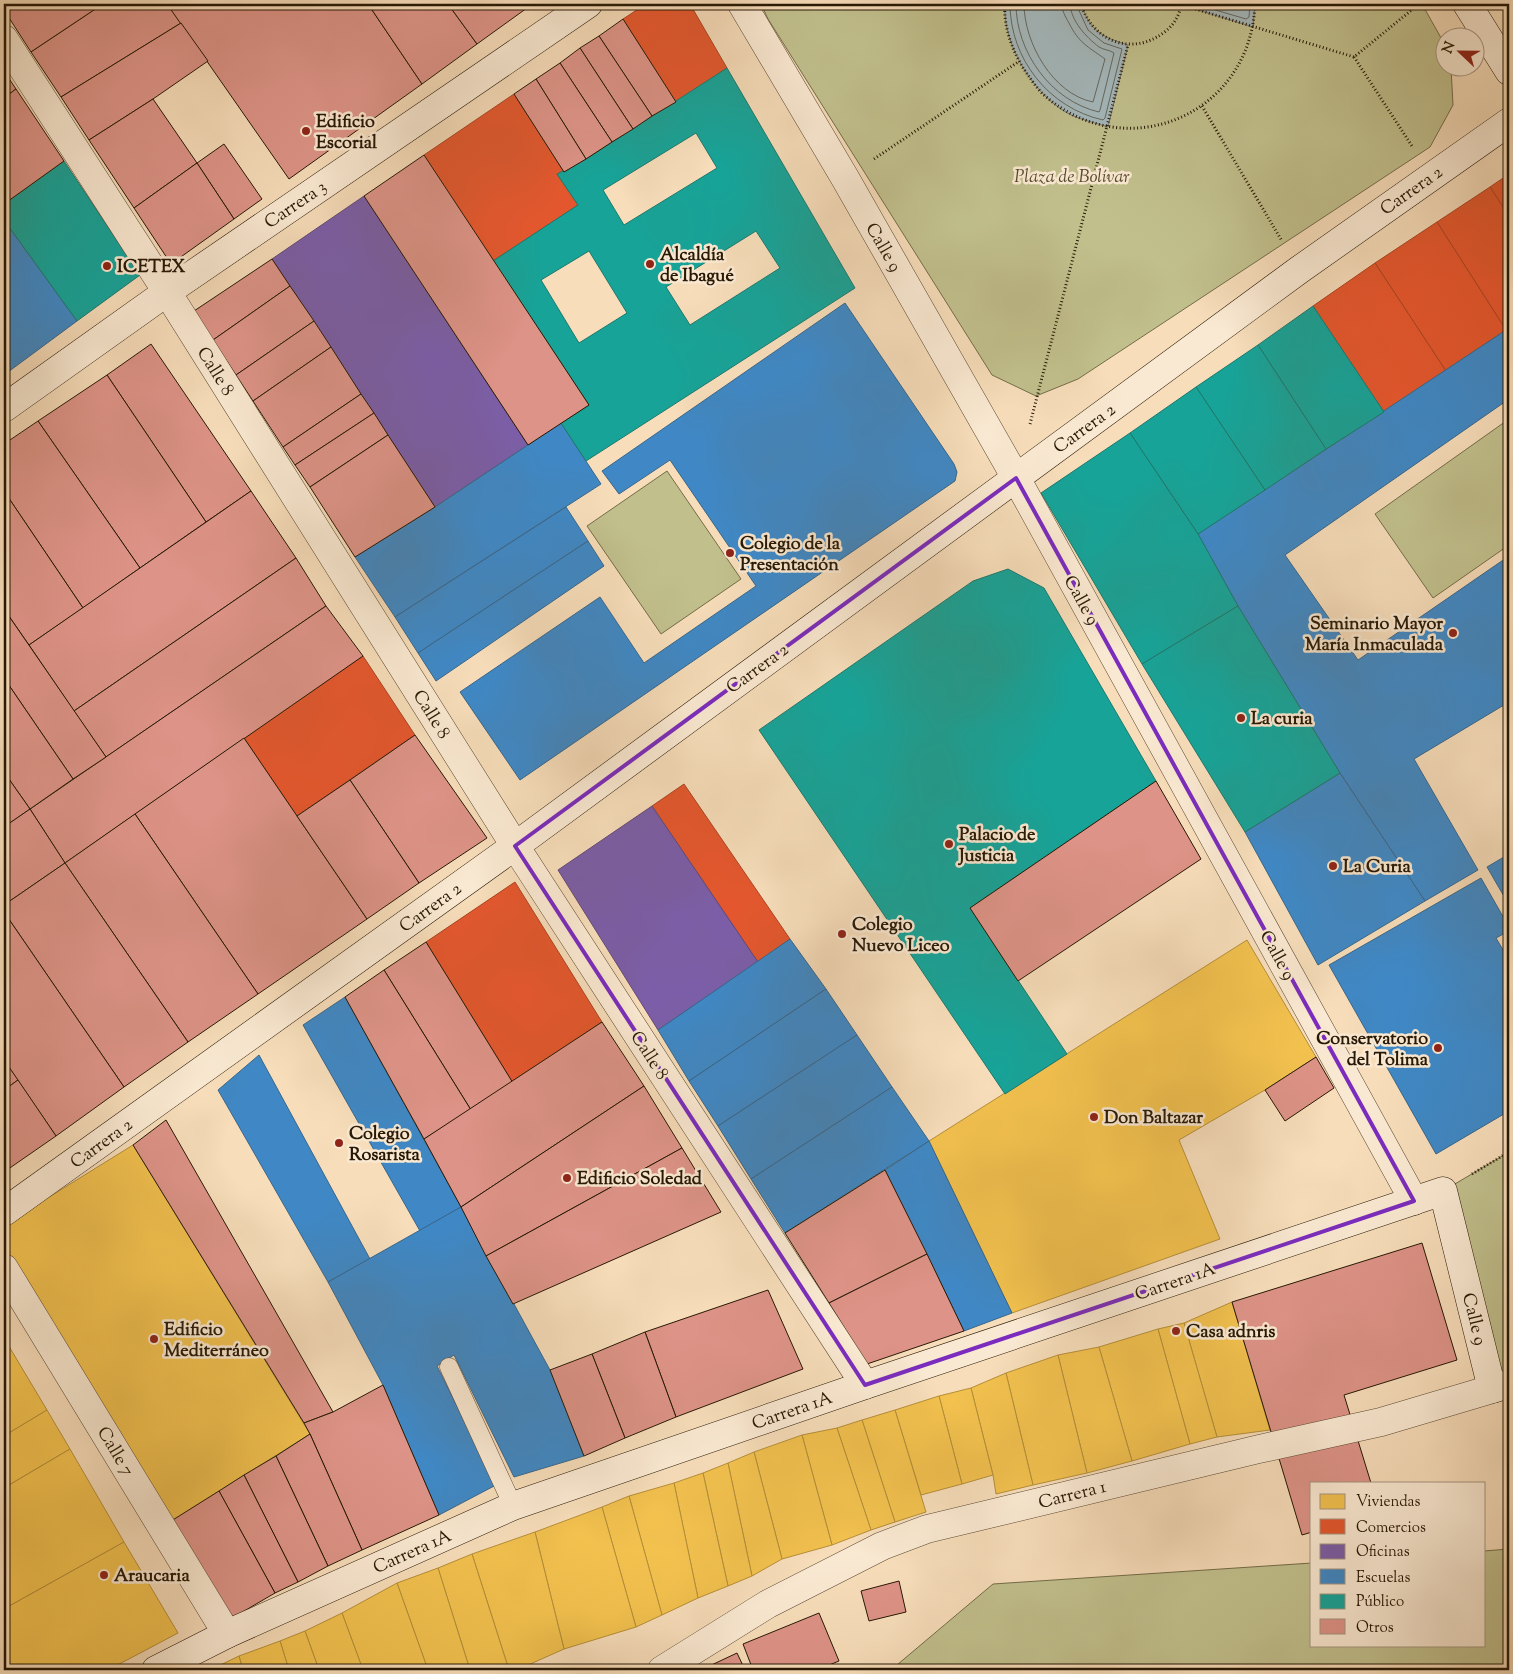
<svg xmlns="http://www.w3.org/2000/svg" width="1513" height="1674" viewBox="0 0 1513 1674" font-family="'Sorts Mill Goudy',serif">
  <rect width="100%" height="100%" fill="#f7ddba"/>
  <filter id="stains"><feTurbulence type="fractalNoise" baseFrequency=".004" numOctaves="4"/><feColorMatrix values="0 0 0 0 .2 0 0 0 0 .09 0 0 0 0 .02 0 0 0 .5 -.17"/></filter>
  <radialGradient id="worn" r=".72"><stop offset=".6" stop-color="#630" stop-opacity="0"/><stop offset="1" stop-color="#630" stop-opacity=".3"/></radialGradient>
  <!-- green -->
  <g fill="#c1c08d" stroke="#746c49">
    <path d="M761,4H1422L1445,45L1446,68H1451L1453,105L1430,147L1078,379L1036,396L992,375L768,19Z"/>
    <path d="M1509,419V545L1433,598L1375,514Z"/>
    <path d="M667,471L741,579L661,634L587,526Z"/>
    <path d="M1509,1152V1384L1492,1389L1443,1191Z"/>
    <path d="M1509,1549V1670H891L993,1584L1312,1563V1645H1484V1551Z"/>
  </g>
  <!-- water -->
  <g fill="#a4b8bc" stroke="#727873">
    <path d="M1005,4H1081C1090,31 1102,37 1128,45L1108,127C1096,123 1082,120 1071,115C1035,97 1002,45 1005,4Z"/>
    <path d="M1182,4H1255L1253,27L1182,5Z"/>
  </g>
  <!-- homes -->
  <g fill="#f2c14e" stroke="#b58e38">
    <path d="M1247,940L1316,1057L1265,1090L1179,1140L1220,1239L1012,1313L929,1141Z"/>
    <path d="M133,1145L310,1434L168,1523L4,1256V1225Z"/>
    <path d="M1232,1302L1270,1430L1217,1437L1184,1323Z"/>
    <path d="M1184,1323L1217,1437L1190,1444L1158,1329Z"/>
    <path d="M1158,1329L1190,1444L1132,1461L1099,1347Z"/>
    <path d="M7,1343L47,1410L4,1436V1345Z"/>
    <path d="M1099,1347L1132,1461L1087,1473L1058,1355Z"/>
    <path d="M1058,1355L1087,1473L1033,1485L1006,1373Z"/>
    <path d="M1006,1373L1033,1485L996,1494L993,1475L971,1388Z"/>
    <path d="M971,1388L993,1475L962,1484L939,1396Z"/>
    <path d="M939,1396L962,1484L921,1495L895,1410Z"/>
    <path d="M47,1410L70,1449L4,1488V1436Z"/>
    <path d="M895,1410L926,1512L895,1522L862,1420Z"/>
    <path d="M862,1420L895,1522L871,1530L837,1428Z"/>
    <path d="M837,1428L871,1530L832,1545L802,1435Z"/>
    <path d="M802,1435L832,1545L782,1559L754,1452Z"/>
    <path d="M70,1449L124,1542L4,1609V1488Z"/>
    <path d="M754,1452L782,1559L752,1576L728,1463Z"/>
    <path d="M728,1463L752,1576L728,1586L703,1473Z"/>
    <path d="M703,1473L728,1586L698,1598L674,1483Z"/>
    <path d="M674,1483L698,1598L662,1615L629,1496Z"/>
    <path d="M629,1496L662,1615L636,1627L602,1507Z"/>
    <path d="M602,1507L636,1627L564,1649L535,1532Z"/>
    <path d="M535,1532L564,1649L517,1670H509L472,1554Z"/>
    <path d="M124,1542L178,1633L108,1670H4V1609Z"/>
    <path d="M472,1554L509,1670H470L438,1568Z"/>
    <path d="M438,1568L470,1670H428L397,1583Z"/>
    <path d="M397,1583L428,1670H363L342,1613Z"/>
    <path d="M342,1613L363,1670H319L305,1631Z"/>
    <path d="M305,1631L319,1670H289L280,1641Z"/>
    <path d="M280,1641L289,1670H243L239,1656Z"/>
    <path d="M239,1656L243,1670H210Z"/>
  </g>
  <!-- shops -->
  <g fill="#e4572e" stroke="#ab4422">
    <path d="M646,4H690L727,68L676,102L623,19Z"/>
    <path d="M514,94L564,172L557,174L578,205L493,261L424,155Z"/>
    <path d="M1509,174V216L1490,187Z"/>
    <path d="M1490,187L1509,216V328L1506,330L1437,222Z"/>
    <path d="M1437,222L1506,330L1446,371L1375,263Z"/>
    <path d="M1375,263L1446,371L1384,412L1313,306Z"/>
    <path d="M363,656L415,735L297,816L244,738Z"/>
    <path d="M684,784L790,939L758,962L652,806Z"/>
    <path d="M515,882L602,1022L513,1083L426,942Z"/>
  </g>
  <!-- offices -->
  <g fill="#7b5ea7" stroke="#624976">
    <path d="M364,196L528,445L435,507L272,259Z"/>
    <path d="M652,806L758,962L658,1030L558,870Z"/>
  </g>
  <!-- schools -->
  <g fill="#3f88c5" stroke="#38668b">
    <path d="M4,220L77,321L4,375Z"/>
    <path d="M845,303L954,464L957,472L955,481L520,780L460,692L600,597L644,663L756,586L670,460L619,494L602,471Z"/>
    <path d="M1509,328V399L1285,555L1358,660L1509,556V702L1414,759L1478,870L1425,901L1340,773L1238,606L1198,534Z"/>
    <path d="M561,423L601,484L395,617L355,557L435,507Z"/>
    <path d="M566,507L588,541L418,653L395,617Z"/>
    <path d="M588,541L604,566L436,681L418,653Z"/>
    <path d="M1340,773L1425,901L1318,965L1245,832Z"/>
    <path d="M1509,854V905L1487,867Z"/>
    <path d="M1481,878L1509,927V931L1496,938L1509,960V1111L1436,1154L1329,965Z"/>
    <path d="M790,939L826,989L689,1081L658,1030Z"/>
    <path d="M826,989L857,1035L718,1126L689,1081Z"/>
    <path d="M345,997L461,1207L420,1231L303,1025Z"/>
    <path d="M857,1035L892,1087L751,1179L718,1126Z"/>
    <path d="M259,1055L370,1259L328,1282L218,1090Z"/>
    <path d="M892,1087L929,1141L785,1233L751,1179Z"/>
    <path d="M929,1141L1012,1313L964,1331L885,1170Z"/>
    <path d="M461,1207L550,1370L584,1456L514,1477L454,1355L437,1366L496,1485L439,1515L383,1385L328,1282Z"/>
  </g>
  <!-- public -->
  <g fill="#17a398" stroke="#1c796c" fill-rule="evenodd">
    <path d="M727,68L855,288L586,461L561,423L589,405L493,261L578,205L557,174L586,159ZM696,133L717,168L624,225L603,190ZM756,231L780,268L690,325L666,287ZM589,251L627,313L579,343L541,280Z"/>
    <path d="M64,161L140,275L77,321L4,220V204Z"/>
    <path d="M1313,306L1384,412L1326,449L1258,345Z"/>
    <path d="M1258,345L1326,449L1265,490L1196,387Z"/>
    <path d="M1196,387L1265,490L1198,534L1130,433Z"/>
    <path d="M1130,433L1198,534L1238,606L1142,664L1041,493Z"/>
    <path d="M1008,569L1044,588L1156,781L970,908L1067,1054L1005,1094L759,730L973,581Z"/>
    <path d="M1238,606L1340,773L1245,832L1142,664Z"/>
  </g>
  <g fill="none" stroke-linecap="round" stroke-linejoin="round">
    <!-- shore -->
    <g stroke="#666860" stroke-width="1">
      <path d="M1010,4C1010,59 1049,108 1103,120L1105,118L1122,49L1104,43L1088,30L1076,4"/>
      <path d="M1016,4C1016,52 1051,101 1099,112L1100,110L1114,53C1110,50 1104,50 1099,47C1086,37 1071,21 1070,4"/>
      <path d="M1024,4C1024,43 1053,94 1093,102L1105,59C1087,46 1079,43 1069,23C1065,16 1062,11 1062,4"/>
      <path d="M1195,4L1246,19L1249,17L1250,4"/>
    </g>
  </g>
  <!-- building -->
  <g fill="#dd9387" stroke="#271805">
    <path d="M4,4H103L31,52L4,10Z"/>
    <path d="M103,4H167L181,23L61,97L31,52Z"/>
    <path d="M167,4H368L422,84L289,179Z"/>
    <path d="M368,4H448L477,44L422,84Z"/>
    <path d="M448,4H524L527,8L477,44Z"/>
    <path d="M623,19L676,102L652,116L599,36Z"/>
    <path d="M181,23L208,61L153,99L89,140L61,97Z"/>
    <path d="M599,36L652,116L633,129L580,48Z"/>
    <path d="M580,48L633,129L612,142L560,63Z"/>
    <path d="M560,63L612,142L586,159L536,79Z"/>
    <path d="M4,71L16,89L4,98Z"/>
    <path d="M536,79L586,159L564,172L514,94Z"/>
    <path d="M16,89L64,161L4,204V98Z"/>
    <path d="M153,99L197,163L134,208L89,140Z"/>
    <path d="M224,144L262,199L234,219L197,163Z"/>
    <path d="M424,155L589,405L528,445L364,196Z"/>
    <path d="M197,163L234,219L171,264L134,208Z"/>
    <path d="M272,259L290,286L213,340L194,311Z"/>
    <path d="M290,286L314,321L236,375L213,340Z"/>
    <path d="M314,321L331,347L253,401L236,375Z"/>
    <path d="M151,344L251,491L206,522L107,375Z"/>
    <path d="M331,347L361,394L283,447L253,401Z"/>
    <path d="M107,375L206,522L140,568L38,421Z"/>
    <path d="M361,394L374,413L295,465L283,447Z"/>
    <path d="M374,413L388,435L310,487L295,465Z"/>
    <path d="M38,421L140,568L83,608L4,491V444Z"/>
    <path d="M388,435L435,507L355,557L310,487Z"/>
    <path d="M4,491L83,608L29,645L4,609Z"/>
    <path d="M251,491L296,558L74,711L29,645Z"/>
    <path d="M296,558L326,606L106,757L74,711Z"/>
    <path d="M326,606L363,656L65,863L30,809Z"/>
    <path d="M4,609L106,757L73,779L4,678Z"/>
    <path d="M4,678L73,779L30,809L4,772Z"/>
    <path d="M415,735L487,838L419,883L350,780Z"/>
    <path d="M244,738L367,919L258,994L135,814Z"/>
    <path d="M4,772L30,809L4,827Z"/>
    <path d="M350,780L419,883L367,919L297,816Z"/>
    <path d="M1156,781L1201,859L1018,981L970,908Z"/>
    <path d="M30,809L65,863L4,905V827Z"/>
    <path d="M135,814L258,994L188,1042L65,863Z"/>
    <path d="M65,863L188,1042L124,1087L4,912V905Z"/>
    <path d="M4,912L124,1087L56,1136L4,1060Z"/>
    <path d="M426,942L513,1083L471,1110L384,970Z"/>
    <path d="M384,970L471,1110L424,1139L345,997Z"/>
    <path d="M602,1022L644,1086L461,1207L424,1139Z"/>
    <path d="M1316,1057L1334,1088L1285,1121L1265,1090Z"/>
    <path d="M4,1060L18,1080L4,1090Z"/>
    <path d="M18,1080L56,1136L4,1172V1090Z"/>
    <path d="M644,1086L682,1148L486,1256L461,1207Z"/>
    <path d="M166,1120L333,1412L304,1423L133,1145Z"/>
    <path d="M682,1148L721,1212L513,1304L486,1256Z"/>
    <path d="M885,1170L927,1254L829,1303L785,1233Z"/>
    <path d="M1422,1243L1457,1360L1344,1395L1371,1483H1312V1532L1302,1535L1232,1302Z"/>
    <path d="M927,1254L964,1331L867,1364L829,1303Z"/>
    <path d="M768,1290L803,1369L676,1417L645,1332Z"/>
    <path d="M645,1332L676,1417L625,1438L592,1354Z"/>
    <path d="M592,1354L625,1438L584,1456L550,1370Z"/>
    <path d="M383,1385L439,1515L362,1550L310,1434L304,1423L333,1412Z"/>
    <path d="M310,1434L362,1550L328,1566L276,1456Z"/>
    <path d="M276,1456L328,1566L298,1582L244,1475Z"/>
    <path d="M244,1475L298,1582L275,1593L219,1491Z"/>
    <path d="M219,1491L275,1593L227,1621L168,1523Z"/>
    <path d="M899,1581L906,1612L869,1621L861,1591Z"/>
    <path d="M819,1613L839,1661L817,1670H753L743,1644Z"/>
    <path d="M737,1653L745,1670H703V1669Z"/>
  </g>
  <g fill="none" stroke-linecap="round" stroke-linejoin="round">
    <!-- lane casing -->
    <g stroke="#5b4932" stroke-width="19">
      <path id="lane" d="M449,1367L513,1506"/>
    </g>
    <!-- street casing -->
    <g stroke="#5b4932" stroke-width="29">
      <g id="street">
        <path d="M742,4L845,178L1016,478L1414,1201"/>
        <path d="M4,39L167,292L515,846L865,1385"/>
        <path d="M4,1268L227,1634"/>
        <path d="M662,1670L768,1604L882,1546L927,1529L1259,1449L1381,1422L1492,1389"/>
      </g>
    </g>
    <!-- secondary casing -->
    <g stroke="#271805" stroke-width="29">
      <g id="secondary">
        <path d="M1467,4L1509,71"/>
        <path d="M4,408L167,292L588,4"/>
        <path d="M4,1212L515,846L1299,270L1509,122"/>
        <path d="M156,1670L227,1634L513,1506L865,1385L1443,1191L1492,1389L1509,1384"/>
      </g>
    </g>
    <!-- path -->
    <g stroke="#271805" stroke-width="3" stroke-dasharray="1 2.5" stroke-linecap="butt">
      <path d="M1005,4C1003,28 1014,56 1028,75C1033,82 1038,90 1045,96C1128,167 1251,114 1255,4"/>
      <path d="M1081,4C1091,37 1125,55 1157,37C1164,33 1172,27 1176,19C1179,15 1180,9 1182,5"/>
      <path d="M1182,5L1354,57L1419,4"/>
      <path d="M1354,57L1412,146"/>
      <path d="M1202,106L1282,241"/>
      <path d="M874,159L1018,62"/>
      <path d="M1030,424L1128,45"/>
      <path d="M1472,1174L1509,1152"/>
    </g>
    <!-- lane -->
    <use href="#lane" stroke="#fae9d2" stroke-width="18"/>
    <!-- street -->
    <use href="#street" stroke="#fae9d2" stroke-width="28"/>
    <!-- secondary -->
    <use href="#secondary" stroke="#fae9d2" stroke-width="28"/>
  </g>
  <!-- marked area -->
  <path fill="none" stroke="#7b2cbf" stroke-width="4" stroke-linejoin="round" d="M1016,478L1414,1201L865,1385L515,846Z"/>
  <!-- markers -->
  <g fill="#8f2418" stroke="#fae9d2" stroke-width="2">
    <circle cx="306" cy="131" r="5"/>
    <circle cx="650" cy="264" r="5"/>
    <circle cx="107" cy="266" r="5"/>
    <circle cx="730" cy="553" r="5"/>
    <circle cx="1453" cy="633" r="5"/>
    <circle cx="1241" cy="718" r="5"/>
    <circle cx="949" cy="844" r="5"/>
    <circle cx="1333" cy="866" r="5"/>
    <circle cx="842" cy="934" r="5"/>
    <circle cx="1438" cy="1048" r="5"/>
    <circle cx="1094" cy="1117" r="5"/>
    <circle cx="339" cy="1143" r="5"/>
    <circle cx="567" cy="1178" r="5"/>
    <circle cx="1176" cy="1331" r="5"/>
    <circle cx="154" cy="1339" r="5"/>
    <circle cx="104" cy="1575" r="5"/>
  </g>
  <g text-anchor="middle" stroke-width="5" stroke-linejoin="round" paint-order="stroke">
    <!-- poi labels -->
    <g font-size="18" font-weight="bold" fill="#271805" stroke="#fae9d2" text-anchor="start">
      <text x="316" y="127">Edificio<tspan x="316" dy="21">Escorial</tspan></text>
      <text x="660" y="260">Alcaldía<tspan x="660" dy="21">de Ibagué</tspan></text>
      <text x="117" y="272">ICETEX</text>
      <text x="740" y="549">Colegio de la<tspan x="740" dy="21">Presentación</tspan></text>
      <text x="1443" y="629" text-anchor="end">Seminario Mayor<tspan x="1443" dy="21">María Inmaculada</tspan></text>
      <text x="1251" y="724">La curia</text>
      <text x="959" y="840">Palacio de<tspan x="959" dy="21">Justicia</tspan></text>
      <text x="1343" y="872">La Curia</text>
      <text x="852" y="930">Colegio<tspan x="852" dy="21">Nuevo Liceo</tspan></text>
      <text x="1428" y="1044" text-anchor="end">Conservatorio<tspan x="1428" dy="21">del Tolima</tspan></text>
      <text x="1104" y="1123">Don Baltazar</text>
      <text x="349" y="1139">Colegio<tspan x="349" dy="21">Rosarista</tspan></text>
      <text x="577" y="1184">Edificio Soledad</text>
      <text x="164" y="1335">Edificio<tspan x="164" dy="21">Mediterráneo</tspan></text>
      <text x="1186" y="1337">Casa adnris</text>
      <text x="114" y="1581">Araucaria</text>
    </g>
    <!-- park labels -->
    <g font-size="18" font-style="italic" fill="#554a2e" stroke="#fae9d2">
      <text x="1072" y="182">Plaza de Bolívar</text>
    </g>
    <!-- street labels -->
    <g font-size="18" fill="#271805" stroke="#fae9d2">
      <text transform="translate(1411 190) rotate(-35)" y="6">Carrera 2</text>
      <text transform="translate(295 204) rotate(-34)" y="6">Carrera 3</text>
      <text transform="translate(884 247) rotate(60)" y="6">Calle 9</text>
      <text transform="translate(216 371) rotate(58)" y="6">Calle 8</text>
      <text transform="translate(1084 428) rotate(-36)" y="6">Carrera 2</text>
      <text transform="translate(1082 600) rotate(61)" y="6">Calle 9</text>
      <text transform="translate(757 668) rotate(-36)" y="6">Carrera 2</text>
      <text transform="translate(432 714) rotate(58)" y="6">Calle 8</text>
      <text transform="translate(430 907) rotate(-36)" y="6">Carrera 2</text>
      <text transform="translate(1278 955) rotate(61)" y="6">Calle 9</text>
      <text transform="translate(650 1055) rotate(57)" y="6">Calle 8</text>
      <text transform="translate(101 1143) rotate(-36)" y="6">Carrera 2</text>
      <text transform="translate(1175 1281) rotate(-19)" y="6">Carrera 1A</text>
      <text transform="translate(1475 1319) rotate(76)" y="6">Calle 9</text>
      <text transform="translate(792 1410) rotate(-19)" y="6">Carrera 1A</text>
      <text transform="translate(116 1451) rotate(59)" y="6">Calle 7</text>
      <text transform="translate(1072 1494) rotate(-14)" y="6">Carrera 1</text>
      <text transform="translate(412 1551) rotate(-24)" y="6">Carrera 1A</text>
    </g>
  </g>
  <!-- margin -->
  <rect width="1513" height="1674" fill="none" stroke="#f7ddba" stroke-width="20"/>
  <rect x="5" y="5" width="1503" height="1664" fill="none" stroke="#271805" stroke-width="2.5"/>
  <rect x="10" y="10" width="1493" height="1654" fill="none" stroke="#271805"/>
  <!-- legend -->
  <rect x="1310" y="1482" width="175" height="165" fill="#fae9d2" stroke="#a69580"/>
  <rect x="1320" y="1494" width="25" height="15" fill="#f2c14e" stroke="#a69580"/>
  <text x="1356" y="1506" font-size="15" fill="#271805">Viviendas</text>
  <rect x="1320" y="1519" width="25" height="15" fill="#e4572e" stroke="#a69580"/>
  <text x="1356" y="1532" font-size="15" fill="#271805">Comercios</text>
  <rect x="1320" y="1544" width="25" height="15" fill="#7b5ea7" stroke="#a69580"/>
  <text x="1356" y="1556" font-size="15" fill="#271805">Oficinas</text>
  <rect x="1320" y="1569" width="25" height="15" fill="#3f88c5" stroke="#a69580"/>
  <text x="1356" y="1582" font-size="15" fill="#271805">Escuelas</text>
  <rect x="1320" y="1594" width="25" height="15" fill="#17a398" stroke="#a69580"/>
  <text x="1356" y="1606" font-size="15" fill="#271805">Público</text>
  <rect x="1320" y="1619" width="25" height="15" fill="#dd9387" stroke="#a69580"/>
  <text x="1356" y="1632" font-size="15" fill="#271805">Otros</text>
  <!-- north arrow -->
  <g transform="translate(1460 52) rotate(292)"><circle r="24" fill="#fae9d2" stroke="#a69580"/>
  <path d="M0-4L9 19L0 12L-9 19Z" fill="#8f2418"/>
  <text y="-8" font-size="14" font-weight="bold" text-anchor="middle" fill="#271805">N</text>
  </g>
  <rect width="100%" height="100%" filter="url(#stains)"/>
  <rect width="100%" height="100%" fill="url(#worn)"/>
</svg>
